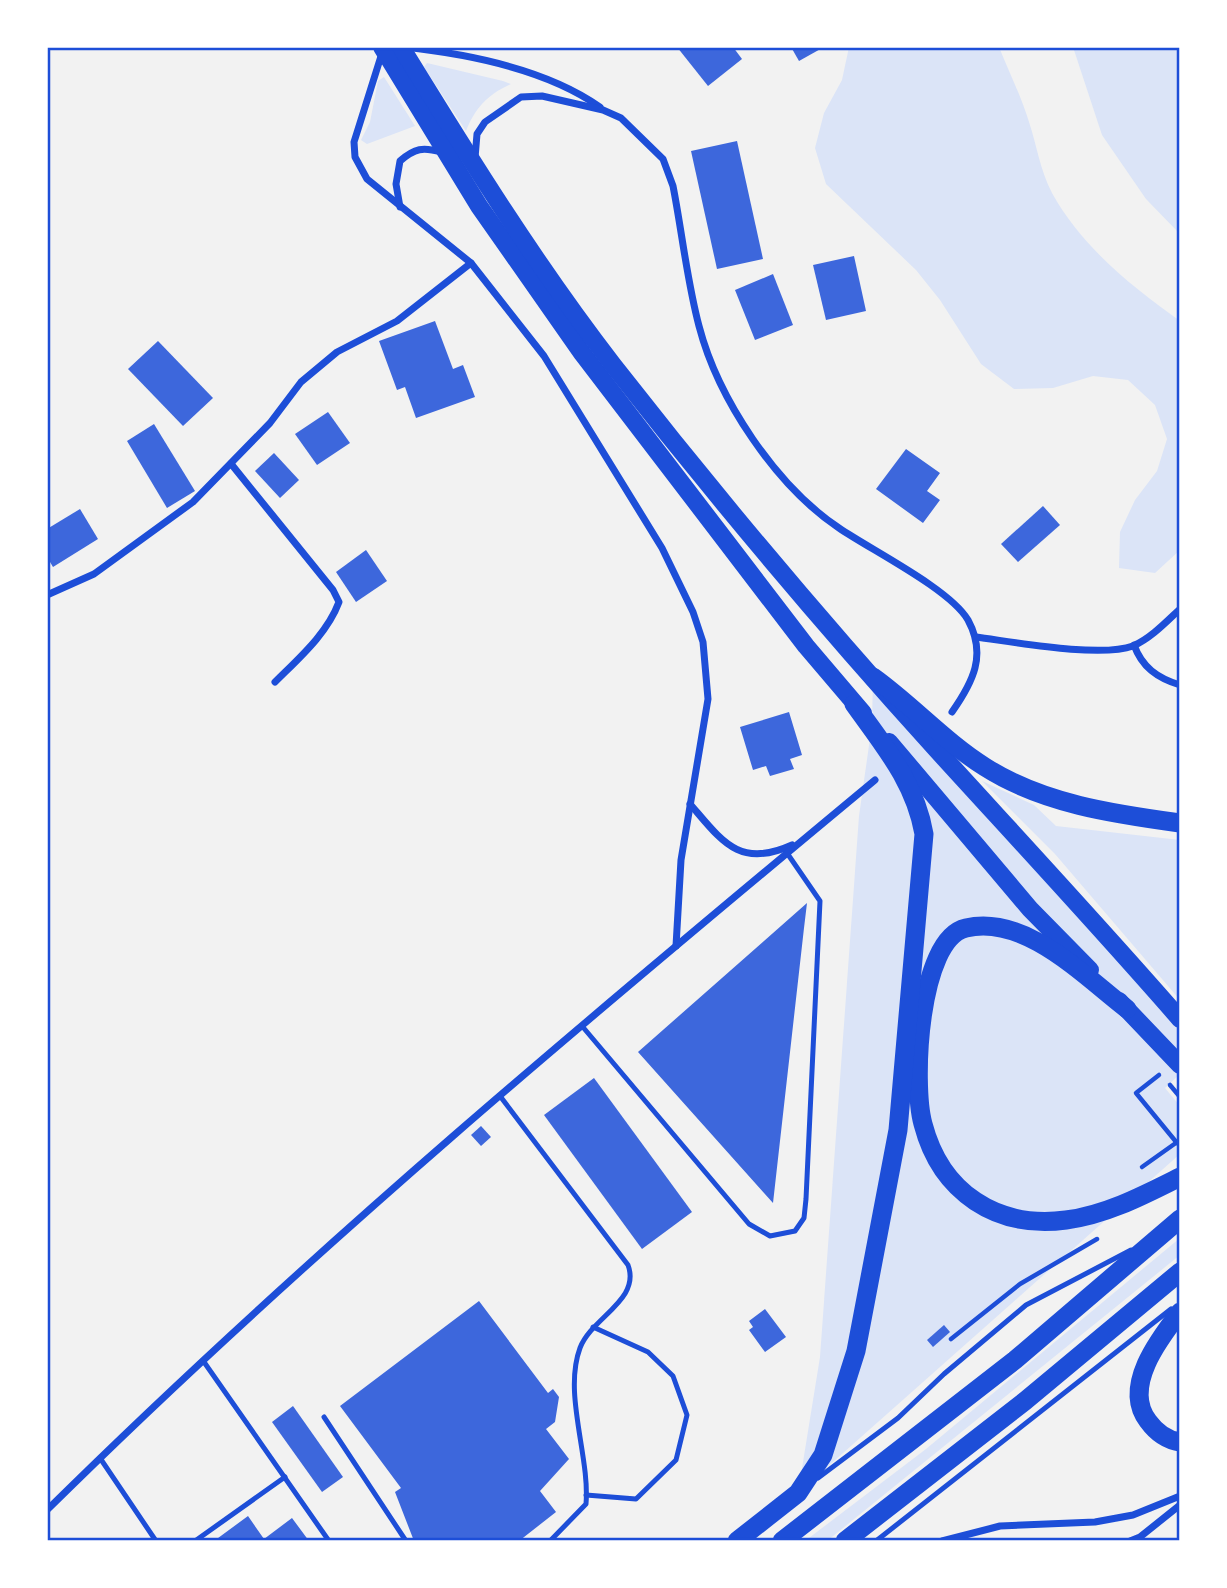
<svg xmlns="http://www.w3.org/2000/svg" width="1227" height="1588" viewBox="0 0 1227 1588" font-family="'PT Sans Narrow',sans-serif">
  <rect width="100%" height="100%" fill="#f2f2f2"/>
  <!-- green -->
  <g fill="#dbe4f7">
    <path d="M849,47H999C1009,72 1021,96 1029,122C1037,146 1040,170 1052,193C1082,247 1131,286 1180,321V550L1155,573L1119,568L1120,532L1135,500L1157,471L1167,439L1155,405L1128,380L1093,376L1053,388L1014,389L981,364L940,300L916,270L826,184L815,148L824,113L842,80Z"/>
    <path d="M1073,47H1180V234L1146,199L1102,135Z"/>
    <path d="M427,63L503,81L511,84C488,94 475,108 466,131L424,67Z"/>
    <path d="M384,77L415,126L367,144L361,140L370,122L378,81Z"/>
    <path d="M873,677L1180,1020V1074L1165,1088L1180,1106V1154L798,1493L820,1357L859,816L872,724Z"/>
    <path d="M982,781L1034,805L1056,826L1180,840V1000L1055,854Z"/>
    <path d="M1180,1238V1255L827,1541H805L926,1449Z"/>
  </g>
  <!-- building -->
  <g fill="#3d67dc">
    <path d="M677,47H733L742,59L708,86Z"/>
    <path d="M791,47H824L799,61Z"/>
    <path d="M737,141L763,259L717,269L691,151Z"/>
    <path d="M854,256L866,311L826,320L813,265Z"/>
    <path d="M773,274L793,325L755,340L735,290Z"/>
    <path d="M435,321L453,369L463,365L475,397L416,418L405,387L397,390L379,341Z"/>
    <path d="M158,341L213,398L183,426L128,369Z"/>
    <path d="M328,412L350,443L317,465L295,434Z"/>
    <path d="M154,424L195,491L167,508L127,441Z"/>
    <path d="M906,449L940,473L927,491L940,500L923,523L876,489Z"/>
    <path d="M274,453L299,480L280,498L255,471Z"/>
    <path d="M1043,506L1060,525L1018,562L1001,544Z"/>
    <path d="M80,509L98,539L53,567L47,557V529Z"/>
    <path d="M366,550L387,581L356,602L336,572Z"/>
    <path d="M789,712L802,755L790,759L794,769L770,776L766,766L753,770L740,727Z"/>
    <path d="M807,903L804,928L773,1203L638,1052Z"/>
    <path d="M594,1078L692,1212L642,1249L544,1115Z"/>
    <path d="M481,1126L491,1137L481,1146L471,1135Z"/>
    <path d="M479,1301L548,1393L553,1389L559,1397L555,1422L546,1429L569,1459L540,1491L556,1512L519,1541H414L395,1492L401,1488L340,1406Z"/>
    <path d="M765,1309L786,1337L765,1352L749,1330L753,1327L749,1321Z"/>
    <path d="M944,1325L950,1332L933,1347L927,1340Z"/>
    <path d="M293,1406L343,1477L322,1492L272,1422Z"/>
    <path d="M248,1516L264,1539L292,1518L309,1541H214Z"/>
  </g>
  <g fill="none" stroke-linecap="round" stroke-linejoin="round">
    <!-- path -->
    <g stroke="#1d4ed8" stroke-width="4.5">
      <path d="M1159,1075L1136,1093L1177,1143"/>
      <path d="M1170,1085L1180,1097"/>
      <path d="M1142,1167L1180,1140"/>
      <path d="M951,1339L1020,1284L1097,1239"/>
    </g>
    <!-- service -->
    <g stroke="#1d4ed8" stroke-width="5">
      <path d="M582,1026L749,1224L770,1236L795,1231L804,1218L806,1199L820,901L787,853"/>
      <path d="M500,1096L628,1265C641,1300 592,1317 580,1348C563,1394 590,1456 586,1504L550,1541"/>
      <path d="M204,1362L329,1541"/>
      <path d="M324,1417L406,1541"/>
      <path d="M100,1458L156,1541"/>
      <path d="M818,1478L898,1418L944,1374L1026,1305L1131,1250"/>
      <path d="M586,1495L636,1499L676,1460L687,1415L673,1376L648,1352L593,1327"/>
      <path d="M195,1541L285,1477"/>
      <path d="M876,1541L1171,1309"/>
    </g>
    <!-- minor -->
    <g stroke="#1d4ed8" stroke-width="7">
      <path d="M404,47C469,54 546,69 600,107"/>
      <path d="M382,53L354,142L355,157L367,179L471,263L544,356L662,548L693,612L703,642L708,699L681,860L676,946"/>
      <path d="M475,158L477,134L485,122L521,97L542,96L603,110L621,118L663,159L673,186C682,232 687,281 699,326C718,399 776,486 839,528C871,550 950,589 968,620C987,655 973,682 952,712"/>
      <path d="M400,207L396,184L400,161C415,148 423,147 441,152"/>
      <path d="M232,465L333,590L339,602C327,634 299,658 275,682"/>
      <path d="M47,595L94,574L193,502L270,423L301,382L337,352L397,321L471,263"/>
      <path d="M976,637C1014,642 1100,658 1133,646C1151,638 1166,622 1180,609"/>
      <path d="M1134,645C1142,667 1157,678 1180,685"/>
      <path d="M690,804C722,841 739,869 792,845"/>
      <path d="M47,1510C309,1251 592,1015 875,780"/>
      <path d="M942,1541L1000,1526L1095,1522L1133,1515L1180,1496"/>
      <path d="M1130,1541L1140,1537L1180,1505"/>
    </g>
    <!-- primary -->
    <g stroke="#1d4ed8" stroke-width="18">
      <path d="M382,47L479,206L582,353L806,646L863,713"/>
      <path d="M401,47C468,156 535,264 613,365C716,497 824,625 936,749C1018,839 1100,927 1180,1019"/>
      <path d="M889,742L1030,909L1090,970"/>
      <path d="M1119,1001L1180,1065"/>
    </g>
    <!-- trunk -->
    <g stroke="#1d4ed8" stroke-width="19">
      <path d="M873,677C912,705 945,742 985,767C1043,804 1114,814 1180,823"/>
      <path d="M1127,1009C1084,976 1025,914 966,928C918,939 912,1085 923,1124C941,1193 997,1229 1066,1220C1106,1215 1144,1195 1180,1177"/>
      <path d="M1180,1312C1159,1339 1122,1387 1148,1421C1156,1432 1166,1440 1180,1442"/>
      <path d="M737,1541L798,1493L823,1455L856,1351L898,1130L924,834C915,782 884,746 854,704"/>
      <path d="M782,1541L1015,1360L1180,1219"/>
      <path d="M845,1541L1025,1401L1180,1272"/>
    </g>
  </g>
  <!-- border -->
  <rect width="1227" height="1588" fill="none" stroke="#ffffff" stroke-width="98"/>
  <rect x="49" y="49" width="1129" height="1490" fill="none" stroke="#1d4ed8" stroke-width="2.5"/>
</svg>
